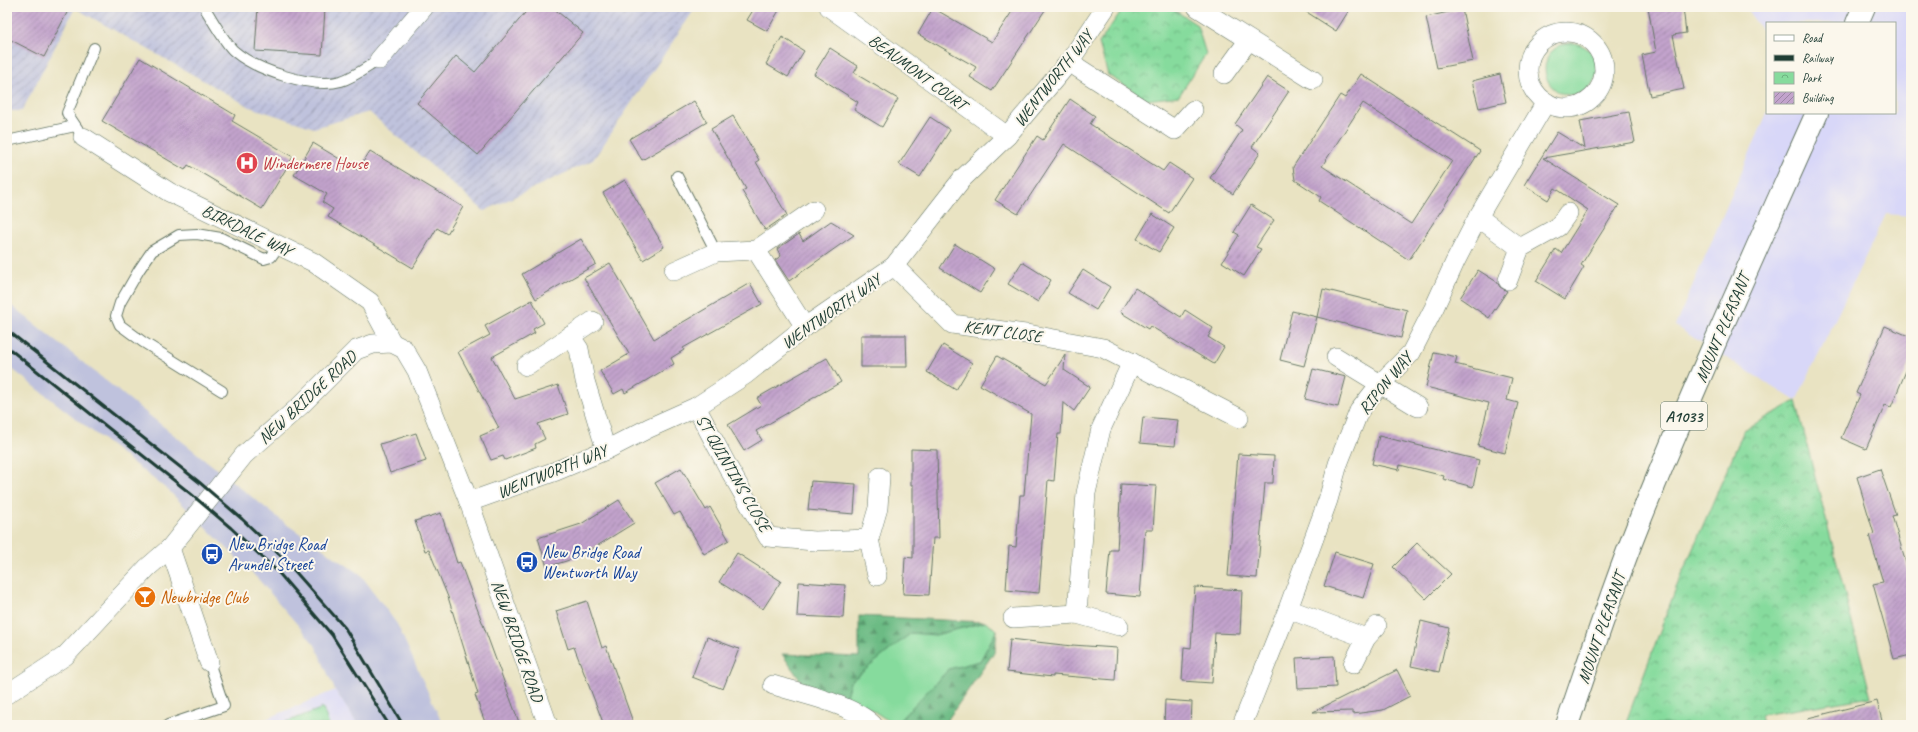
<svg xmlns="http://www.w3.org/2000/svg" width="1918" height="732" viewBox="0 0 1918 732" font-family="Caveat,sans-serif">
  <defs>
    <pattern id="industrial-furrows" width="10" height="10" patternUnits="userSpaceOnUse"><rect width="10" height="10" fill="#bfc2dd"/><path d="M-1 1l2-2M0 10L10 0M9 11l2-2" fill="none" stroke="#9b9fb4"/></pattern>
    <pattern id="forest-firs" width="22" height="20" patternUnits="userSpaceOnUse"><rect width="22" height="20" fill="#6cbb84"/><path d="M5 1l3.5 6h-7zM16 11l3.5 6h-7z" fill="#58996d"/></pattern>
    <pattern id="park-crowns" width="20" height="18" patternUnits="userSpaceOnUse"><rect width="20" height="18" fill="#86db9d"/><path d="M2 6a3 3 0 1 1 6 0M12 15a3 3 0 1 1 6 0" fill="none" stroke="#6db381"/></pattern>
    <pattern id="building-hatch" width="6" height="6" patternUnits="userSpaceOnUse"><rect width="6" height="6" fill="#c2a3cc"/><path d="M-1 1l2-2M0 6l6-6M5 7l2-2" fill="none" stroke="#9d86a6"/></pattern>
  </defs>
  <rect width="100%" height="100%" fill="#fbf7ec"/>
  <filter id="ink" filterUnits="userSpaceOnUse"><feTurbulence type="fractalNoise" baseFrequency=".025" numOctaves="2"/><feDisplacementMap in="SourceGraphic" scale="8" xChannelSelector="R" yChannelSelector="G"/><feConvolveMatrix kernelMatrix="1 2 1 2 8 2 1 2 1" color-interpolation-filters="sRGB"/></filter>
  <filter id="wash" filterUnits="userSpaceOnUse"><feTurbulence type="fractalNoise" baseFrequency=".012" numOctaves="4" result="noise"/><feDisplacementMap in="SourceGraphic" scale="16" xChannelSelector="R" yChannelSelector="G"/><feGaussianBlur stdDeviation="0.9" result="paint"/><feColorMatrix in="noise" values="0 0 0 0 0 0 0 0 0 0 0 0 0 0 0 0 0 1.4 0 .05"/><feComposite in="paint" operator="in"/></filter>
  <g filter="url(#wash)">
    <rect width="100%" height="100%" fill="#e9e3c2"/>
    <!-- built -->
    <g fill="#d8d7f8">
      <path d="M1745,7H1911V216L1886,214L1796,401L1675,326L1767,113H1895V23H1767V37Z"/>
      <path d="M335,690L358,725H252Z"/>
    </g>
    <!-- industrial -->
    <path fill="url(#industrial-furrows)" d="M7,7H696L593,160L484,211L369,112L314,128L250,107L75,8L22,111H7Z"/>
    <!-- railway -->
    <path fill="#bfc2dd" d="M7,302L286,524L361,575L397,624L443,725H358L335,690L315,645L259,580L169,491L7,365Z"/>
    <!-- green -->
    <g fill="#86db9d" stroke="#528c68">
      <circle cx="1571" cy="69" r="26"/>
      <path d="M985,622L997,630L980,661L949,669L895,725L869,708L845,699L850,682L911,633L935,635Z"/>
      <path d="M323,708L329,725H278Z"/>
    </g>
    <!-- forest -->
    <g fill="url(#forest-firs)" stroke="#467c5c">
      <path d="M859,616L985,622L935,635L911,633L850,682L845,699L805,687L782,654L859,657Z"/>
      <path d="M997,630L995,651L944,725H895L949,669L980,661Z"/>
    </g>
    <!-- park -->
    <g fill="url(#park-crowns)" stroke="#528c68">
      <path d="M1124,7H1170L1197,25L1206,54L1179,96L1147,100L1108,75L1099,43Z"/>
      <path d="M1796,401L1871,697L1761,715L1763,725H1625L1676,588L1744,430Z"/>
    </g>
    <g id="blocks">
      <!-- building -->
      <g fill="url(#building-hatch)" fill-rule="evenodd">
        <path d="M12,7H70L44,57L7,38V17Z"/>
        <path d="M258,7L325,9L322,55L255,51Z"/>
        <path d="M530,7H552L583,33L478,155L417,103L456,56L475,72Z"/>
        <path d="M755,7H781L767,31L747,20Z"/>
        <path d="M1015,7H1047L992,91L970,77L976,67L918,34L933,8L992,42Z"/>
        <path d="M1299,7H1351L1336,31Z"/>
        <path d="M1648,7H1683L1686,33L1673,35L1684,89L1650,96L1642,55L1656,52Z"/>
        <path d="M1462,9L1473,61L1437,68L1426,17Z"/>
        <path d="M782,37L804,51L788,77L766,64Z"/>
        <path d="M830,48L858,66L854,73L898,99L882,127L854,110L858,102L814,74Z"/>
        <path d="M140,58L235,115L232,121L293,157L262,209L188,165L185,170L102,121Z"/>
        <path d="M1361,74L1480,151L1409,260L1319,201L1321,197L1295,180L1293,167L1340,95L1345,98ZM1363,103L1452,161L1411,224L1322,166Z"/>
        <path d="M1500,74L1506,102L1479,108L1472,81Z"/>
        <path d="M1267,77L1289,91L1252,147L1260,153L1233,194L1210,178L1242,130L1235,124Z"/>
        <path d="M1070,99L1095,116L1090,124L1163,171L1169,163L1192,178L1169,213L1064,144L1018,214L995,200L1037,136L1043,140Z"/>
        <path d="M694,101L707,122L642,160L629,139Z"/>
        <path d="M1629,112L1635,142L1543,158L1619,205L1581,265L1584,267L1565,299L1536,281L1556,249L1561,253L1588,210L1555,188L1548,200L1524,185L1557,132L1585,149L1580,121Z"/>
        <path d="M733,116L759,160L756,162L787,215L765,230L742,191L746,189L711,129Z"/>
        <path d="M930,117L950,130L920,177L899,164Z"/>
        <path d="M313,143L358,170L370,151L463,207L447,234L437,228L413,268L328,217L333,209L322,202L327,194L294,175Z"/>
        <path d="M625,180L664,247L643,260L603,193Z"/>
        <path d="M1251,205L1274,220L1256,247L1261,249L1244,276L1222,262L1239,235L1234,232Z"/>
        <path d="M1152,214L1174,228L1159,252L1137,239Z"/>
        <path d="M831,221L854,235L789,281L775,260L781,256L777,249L799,234L803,241Z"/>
        <path d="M581,239L596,264L536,299L522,274Z"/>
        <path d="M955,244L995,269L980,293L940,268Z"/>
        <path d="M1022,262L1051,280L1038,302L1008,284Z"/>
        <path d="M610,263L654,339L750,283L762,304L683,348L684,350L671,358L674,364L625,393L623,389L614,394L600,371L629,354L584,278Z"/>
        <path d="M1083,270L1110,287L1096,310L1068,293Z"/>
        <path d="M1478,270L1497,282L1500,287L1507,291L1489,318L1460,298Z"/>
        <path d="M1135,288L1181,317L1185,310L1213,328L1208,337L1224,347L1214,364L1150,326L1148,329L1120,312Z"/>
        <path d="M1323,289L1407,310L1401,338L1317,317Z"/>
        <path d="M532,300L544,323L533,329L535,333L492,357L515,399L558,385L568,414L538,424L545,439L535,444L536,448L505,460L503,456L491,460L480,436L499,428L458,352L490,335L485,326Z"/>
        <path d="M1292,311L1317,317L1304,366L1280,360Z"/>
        <path d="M1885,326L1911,337V359L1891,407L1885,405L1866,449L1841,438L1860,395L1856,393Z"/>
        <path d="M861,335H906L907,367H861Z"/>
        <path d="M943,345L972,363L956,390L927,372Z"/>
        <path d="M1434,352L1457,357L1455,364L1512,378L1507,400L1518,403L1505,453L1478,446L1489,403L1426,387Z"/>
        <path d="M1065,355L1064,370L1090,387L1074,411L1063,402L1061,434H1058L1054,481L1048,480L1039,593L1006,590L1009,546L1016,547L1020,495H1024L1031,414L980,385L997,356L1046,384Z"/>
        <path d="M827,358L841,382L756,431L762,440L744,451L728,425L761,405L757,398Z"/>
        <path d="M1313,369L1346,377L1338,407L1305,399Z"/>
        <path d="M1143,417L1178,420L1175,446L1140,443Z"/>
        <path d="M416,433L426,461L390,473L380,444Z"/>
        <path d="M1379,436L1479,460L1473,487L1443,479L1444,476L1400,465L1399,470L1372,464Z"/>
        <path d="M911,449L937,450L939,538H933L929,595L903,594L905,557L913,558V485H911Z"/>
        <path d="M1238,454L1274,456L1273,483H1265L1257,578L1228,576Z"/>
        <path d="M681,468L706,510L710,507L729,540L704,554L680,512L674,515L655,483Z"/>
        <path d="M1880,469L1896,515L1892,516L1911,579V655L1894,659L1873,584L1883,582L1869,535L1874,534L1857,477Z"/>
        <path d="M811,481L856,484L854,514L808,510Z"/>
        <path d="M1121,484L1156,486L1153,530H1145L1140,597L1106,594L1110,550H1117Z"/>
        <path d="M619,500L634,523L579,557L547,567L538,538L581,524Z"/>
        <path d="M441,513L457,563L460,562L520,725H486L475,695L478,694L448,597L429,550L425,551L415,521Z"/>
        <path d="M1417,543L1451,574L1426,599L1393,567Z"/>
        <path d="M1335,552L1374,564L1363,598L1324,586Z"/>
        <path d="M737,553L781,581L763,609L719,582Z"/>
        <path d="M799,582L845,585L843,618L797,616Z"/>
        <path d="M1195,587L1242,590L1240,634L1215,633L1212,683L1182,681L1184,647L1191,648Z"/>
        <path d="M587,601L602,648L606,646L634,725H604L574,647L568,649L556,611Z"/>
        <path d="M1421,621L1449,628L1439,672L1411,666Z"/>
        <path d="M707,637L739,649L723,689L692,677Z"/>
        <path d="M1010,639L1072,646V645L1117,648L1115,680L1053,675V677L1007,672Z"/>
        <path d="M1334,656L1336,687L1298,689L1296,658Z"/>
        <path d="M1397,670L1410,696L1383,710L1353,714V711L1313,712Z"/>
        <path d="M1165,700L1192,702L1191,725H1164Z"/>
        <path d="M1877,701L1883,725H1809L1808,718Z"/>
      </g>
    </g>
  </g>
  <g filter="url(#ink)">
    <use href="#blocks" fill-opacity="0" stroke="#676" stroke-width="1"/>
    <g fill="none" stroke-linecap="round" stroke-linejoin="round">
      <!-- service casing -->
      <g stroke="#676" stroke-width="12">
        <g id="service">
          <path d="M206,10C213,21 225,43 234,51C256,70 312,89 341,81C354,77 367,67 379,60"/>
          <path d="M83,137L67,113L94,48"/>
          <path d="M7,141L75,126"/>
          <path d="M677,176L716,252"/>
          <path d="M222,391L143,342L120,325L116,316L120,303L139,270L152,251L179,235L197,234L221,238L264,259L271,257L279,245"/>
          <path d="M168,725L224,706L209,662"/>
        </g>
      </g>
      <!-- minor casing -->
      <g stroke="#676" stroke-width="20">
        <g id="minor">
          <path d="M829,7L1007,136"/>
          <path d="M1197,7L1313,80"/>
          <circle cx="1566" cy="70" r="38"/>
          <path d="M379,60L424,7"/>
          <path d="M1069,62L1175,130L1193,110"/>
          <path d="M1224,74L1248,41"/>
          <path d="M83,137L169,192L313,262L370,302L392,343"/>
          <path d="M1478,217L1520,248"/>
          <path d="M894,266L952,324L1033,335L1103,348L1239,418"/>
          <path d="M674,271L716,252L756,250"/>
          <path d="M1508,280L1520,248L1558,227L1568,213"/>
          <path d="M805,327L756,250L814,210"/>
          <path d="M570,336L579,349L585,381L606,450"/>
          <path d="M1336,357L1418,407"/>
          <path d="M526,366L593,321"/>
          <path d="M696,407L729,469L768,537L814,541L869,539"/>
          <path d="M469,502L556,471L606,450L649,428L696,407L745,375L805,327L894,266L962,179L1007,136L1069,62L1106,7"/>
          <path d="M170,548L209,662"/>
          <path d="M877,576L869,539L878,508L880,477"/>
          <path d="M1288,609L1366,638"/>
          <path d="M1077,614L1086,493L1101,429L1132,362"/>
          <path d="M1013,618L1077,614L1119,626"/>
          <path d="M1353,664L1366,638L1377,626"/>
          <path d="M773,685C800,693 854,705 873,725"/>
          <path d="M7,694L65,656L147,568L170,548L244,455L301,405L356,350L373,344L392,343L404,349L417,371L469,502L548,725"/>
          <path d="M1242,725L1288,609L1328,500L1338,464L1359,411L1380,384L1411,353L1434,308L1455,262L1478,217L1546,102"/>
        </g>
      </g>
      <!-- trunk casing -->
      <g stroke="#676" stroke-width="24">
        <g id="trunk">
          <path d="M1857,23L1864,7"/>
          <path d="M1567,725C1590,658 1612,590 1638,525C1694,386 1756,250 1817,113"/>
        </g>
      </g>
      <!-- service -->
      <use href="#service" stroke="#fff" stroke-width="10"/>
      <!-- minor -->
      <use href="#minor" stroke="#fff" stroke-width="19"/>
      <!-- trunk -->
      <use href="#trunk" stroke="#fff" stroke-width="22"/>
      <!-- rail -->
      <g stroke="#1f3d34" stroke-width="3">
        <path d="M7,330L199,482L242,519L285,560L345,628L403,725"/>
        <path d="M7,347L191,494L231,528L278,572L332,635L389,725"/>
      </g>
    </g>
  </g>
  <!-- icons -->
  <defs>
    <g id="hospital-disc" transform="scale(1.15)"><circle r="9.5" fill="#e0444e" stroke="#fbf7ec"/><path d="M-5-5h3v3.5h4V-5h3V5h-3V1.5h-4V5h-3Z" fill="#fff"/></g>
    <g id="bus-disc" transform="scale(1.15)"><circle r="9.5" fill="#1a4fb4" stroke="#fbf7ec"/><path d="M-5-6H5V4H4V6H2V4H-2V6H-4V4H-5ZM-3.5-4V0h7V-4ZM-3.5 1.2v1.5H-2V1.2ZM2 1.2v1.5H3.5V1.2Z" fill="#fff"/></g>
    <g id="bar-disc" transform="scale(1.15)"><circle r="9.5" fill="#e8710a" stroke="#fbf7ec"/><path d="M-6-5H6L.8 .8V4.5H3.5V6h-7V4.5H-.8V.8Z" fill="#fff"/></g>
  </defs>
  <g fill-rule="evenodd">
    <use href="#hospital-disc" x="247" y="163"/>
    <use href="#bus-disc" x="212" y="554"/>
    <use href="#bus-disc" x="527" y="562"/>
    <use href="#bar-disc" x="145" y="597"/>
  </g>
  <g text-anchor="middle" stroke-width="4" stroke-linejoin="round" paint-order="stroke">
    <!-- shield labels -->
    <rect fill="#fbf7ec" stroke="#61756b" stroke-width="1" x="1661" y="402" width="46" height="28" rx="3"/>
    <g font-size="16" font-weight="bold" fill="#1f3d34">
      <text x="1684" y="422">A1033</text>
    </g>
    <!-- street labels -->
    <g font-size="17" fill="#1f3d34" stroke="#fbf7ec">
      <text transform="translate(918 72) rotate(36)" y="6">BEAUMONT COURT</text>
      <text transform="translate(1053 78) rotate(-52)" y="6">WENTWORTH WAY</text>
      <text transform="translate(247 230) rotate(26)" y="6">BIRKDALE WAY</text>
      <text transform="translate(831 311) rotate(-35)" y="6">WENTWORTH WAY</text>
      <text transform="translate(1722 328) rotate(-67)" y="6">MOUNT PLEASANT</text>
      <text transform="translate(1003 331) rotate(8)" y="6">KENT CLOSE</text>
      <text transform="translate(1385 383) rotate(-51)" y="6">RIPON WAY</text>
      <text transform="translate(307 397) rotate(-43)" y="6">NEW BRIDGE ROAD</text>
      <text transform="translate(552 471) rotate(-22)" y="6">WENTWORTH WAY</text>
      <text transform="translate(734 473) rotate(60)" y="6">ST QUINTINS CLOSE</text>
      <text transform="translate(1601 628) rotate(-71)" y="6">MOUNT PLEASANT</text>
      <text transform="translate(518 641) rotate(71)" y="6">NEW BRIDGE ROAD</text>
    </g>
    <!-- health labels -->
    <g font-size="17" fill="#be3a42" stroke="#fbf7ec" text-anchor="start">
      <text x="262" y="169">Windermere House</text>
    </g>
    <!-- transit labels -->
    <g font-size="17" fill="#164399" stroke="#fbf7ec" text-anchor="start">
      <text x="228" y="550">New Bridge Road<tspan x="228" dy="20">Arundel Street</tspan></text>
      <text x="542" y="558">New Bridge Road<tspan x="542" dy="20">Wentworth Way</tspan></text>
    </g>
    <!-- food labels -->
    <g font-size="17" fill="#c56008" stroke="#fbf7ec" text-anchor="start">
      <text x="160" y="603">Newbridge Club</text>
    </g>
  </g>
  <!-- margin -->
  <rect width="1918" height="732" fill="none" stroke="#fbf7ec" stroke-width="24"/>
  <!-- legend -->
  <rect x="1766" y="22" width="130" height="92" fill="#fbf7ec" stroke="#a3ada2"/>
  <rect x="1774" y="35" width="20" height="6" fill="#ffffff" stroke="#a3ada2"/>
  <text x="1802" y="42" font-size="12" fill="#1f3d34">Road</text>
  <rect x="1774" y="55" width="20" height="6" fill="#1f3d34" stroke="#a3ada2"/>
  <text x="1802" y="62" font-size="12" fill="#1f3d34">Railway</text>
  <rect x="1774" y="72" width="20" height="12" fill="url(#park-crowns)" stroke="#a3ada2"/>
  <text x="1802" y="82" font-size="12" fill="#1f3d34">Park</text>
  <rect x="1774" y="92" width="20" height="12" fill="url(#building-hatch)" stroke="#a3ada2"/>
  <text x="1802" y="102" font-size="12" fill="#1f3d34">Building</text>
</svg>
